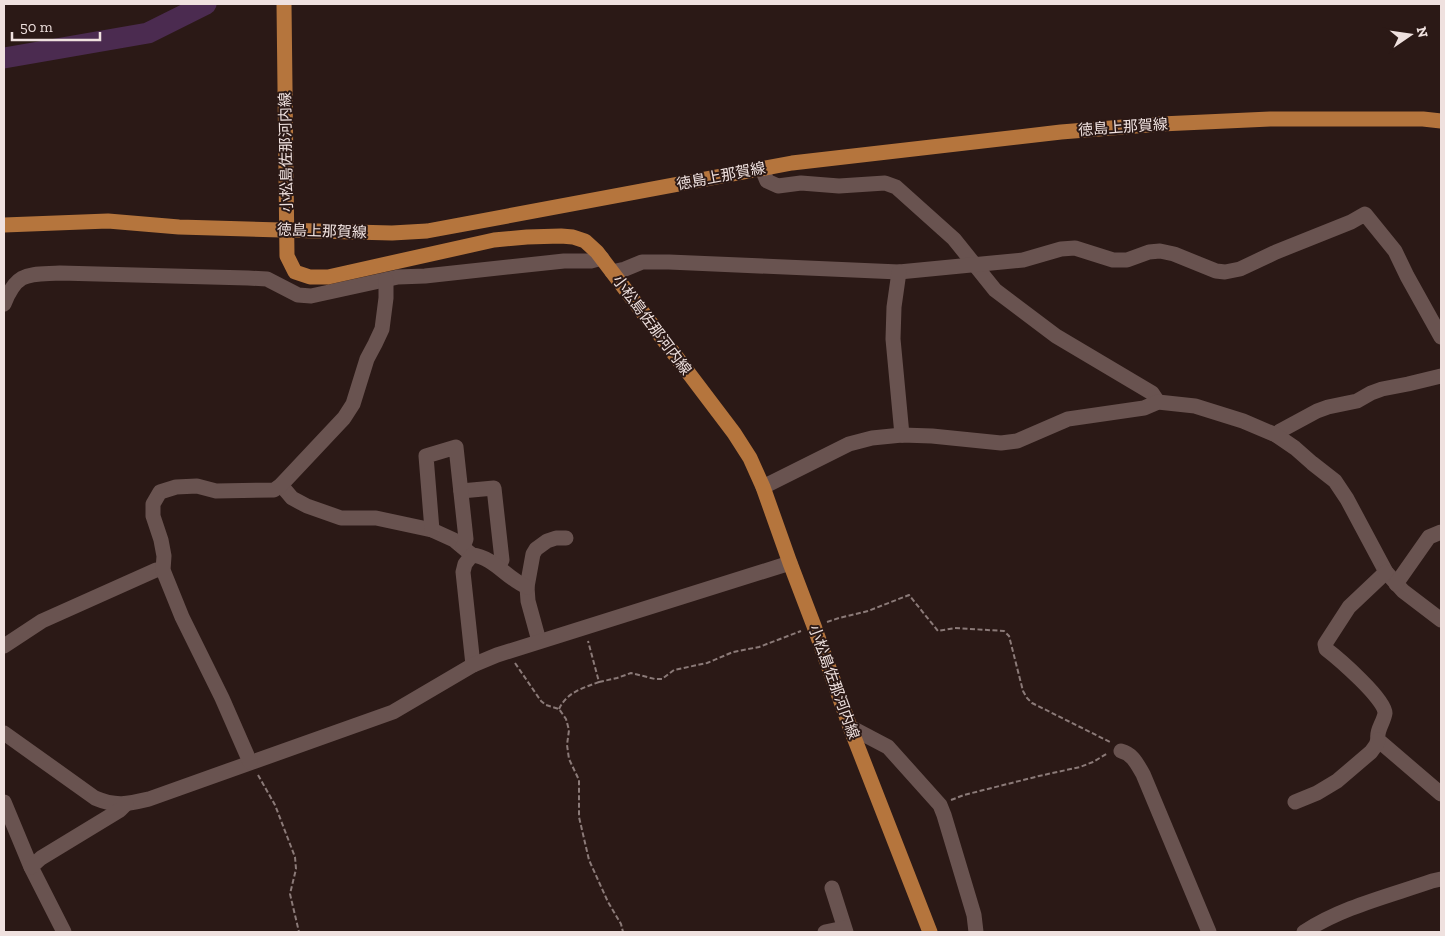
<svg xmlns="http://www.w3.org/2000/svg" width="1445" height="936" viewBox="0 0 1445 936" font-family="'Zilla Slab','Noto Sans JP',serif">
  <rect width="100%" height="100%" fill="#2b1916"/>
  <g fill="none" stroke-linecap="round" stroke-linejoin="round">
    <!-- river -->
    <path stroke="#4b2b50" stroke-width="21" d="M4,58L148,33L206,4"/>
    <!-- path -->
    <g stroke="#8b7a78" stroke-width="2" stroke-dasharray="5 2.5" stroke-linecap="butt">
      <path d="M827,622L839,618L868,611L909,595L938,631L955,628L1004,631L1009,636L1023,691L1027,698L1032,703L1112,743"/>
      <path d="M515,663L541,701L546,705L559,709L566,719L569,730L567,745L569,759L579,780V817L589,860L608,902L621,924L623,932"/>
      <path d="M599,682L617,678L631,673L655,679H662L674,670L707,663L733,652L759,647L801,631"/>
      <path d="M559,709C567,692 583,688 599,682L588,641"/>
      <path d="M258,775L275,805L295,857L296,869L290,894L299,932"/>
      <path d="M951,800L964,795L1039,776L1080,767L1093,762L1108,753"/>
    </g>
    <!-- minor -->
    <g stroke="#695350" stroke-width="15">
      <path d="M762,169L767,181L778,186L801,183L839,186L885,183L896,187L954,239L995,290L1056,336L1152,393L1158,402"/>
      <path d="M612,272L625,269L642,262H669L899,272L1023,260L1061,249L1075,248L1113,260H1127L1149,252L1160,251L1174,254L1216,271L1225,272L1240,269L1276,252L1351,222L1365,214L1395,251L1407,276L1441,337"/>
      <path d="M899,272L894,307L893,339L902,435"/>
      <path d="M4,304C17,271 28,275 60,273L248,278L267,279L298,295L311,296L398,277L425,276L564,261H591L602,258"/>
      <path d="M1276,435L1280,431L1317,411L1328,407L1357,401L1371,393L1382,389L1408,384L1441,376"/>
      <path d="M281,485L292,498L307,506L341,518H376L432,530L454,540L472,555"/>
      <path d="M763,487L849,444L872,438L902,435L932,436L1001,443L1017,441L1068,419L1144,408L1158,402L1195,406L1243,421L1276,435L1295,448L1312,463L1335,481L1347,499L1386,572L1403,591L1441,620"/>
      <path d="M461,491L494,488L502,560L498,566"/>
      <path d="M432,530L426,456L456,447L466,539L463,547"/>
      <path d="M1386,572L1349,607L1325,644L1326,649C1339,659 1385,699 1385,713C1384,722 1376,730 1378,740L1441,794"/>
      <path d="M1396,584L1429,537L1441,532"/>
      <path d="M539,641L528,601L527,587L533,554L536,549L547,541L556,538H566"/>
      <path d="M4,646L42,621L156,570H163"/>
      <path d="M473,665L463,572L465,564L472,555C494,557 507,579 527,587"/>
      <path d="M850,727L888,747L940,805L944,815L974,915L976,932"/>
      <path d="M4,733L95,798C116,807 128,804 149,799L393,712L473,665L497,655L790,563"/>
      <path d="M1121,751C1133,754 1137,764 1143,774L1209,932"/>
      <path d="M250,762L222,698L182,617L163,570L164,556L161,540L153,516V504L160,492L176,487L197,486L216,491L274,490L281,485L344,418L353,404L367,359L375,344L382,329L386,298V280"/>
      <path d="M4,802L31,867L64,932"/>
      <path d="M1295,802L1317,793L1337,781L1371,752L1376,745L1378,740"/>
      <path d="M31,867L41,858L120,810L126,804"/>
      <path d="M832,888L846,932"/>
      <path d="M825,932L844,928"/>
      <path d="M1304,932C1342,907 1389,896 1432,881L1441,879"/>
    </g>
    <!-- major -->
    <g stroke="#b5753d" stroke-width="15">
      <path d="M284,4L287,256L295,272L310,277H328L494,240L527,237L561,236L573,237L585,241L597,252L734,433L750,458L763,487L790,563L814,626L850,727L930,932"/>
      <path d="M4,225L108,221L179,227L353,232L392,233L427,231L792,163L1061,132L1161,124L1270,119H1423L1441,121"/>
    </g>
  </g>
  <g text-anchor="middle" stroke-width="4" stroke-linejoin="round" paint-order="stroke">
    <!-- street labels -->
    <g font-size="15" fill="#efe1df" stroke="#2b1916">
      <text transform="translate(1123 127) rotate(-4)" y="5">徳島上那賀線</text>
      <text transform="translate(286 152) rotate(-91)" y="5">小松島佐那河内線</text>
      <text transform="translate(721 176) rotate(-11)" y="5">徳島上那賀線</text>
      <text transform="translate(322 231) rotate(2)" y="5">徳島上那賀線</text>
      <text transform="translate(652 325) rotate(53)" y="5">小松島佐那河内線</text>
      <text transform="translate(834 682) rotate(70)" y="5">小松島佐那河内線</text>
    </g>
  </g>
  <!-- border -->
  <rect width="1445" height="936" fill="none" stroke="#efe1df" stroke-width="10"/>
  <!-- north arrow -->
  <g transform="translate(1410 35) rotate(77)" stroke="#2b1916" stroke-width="4" paint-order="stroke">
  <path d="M0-4L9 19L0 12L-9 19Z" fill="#efe1df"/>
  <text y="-8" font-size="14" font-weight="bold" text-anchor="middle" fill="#efe1df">N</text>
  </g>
  <!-- scale -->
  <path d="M12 32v8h88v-8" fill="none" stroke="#efe1df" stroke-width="2.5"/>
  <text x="20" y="32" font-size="15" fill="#efe1df" stroke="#2b1916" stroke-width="4" paint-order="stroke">50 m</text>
</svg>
